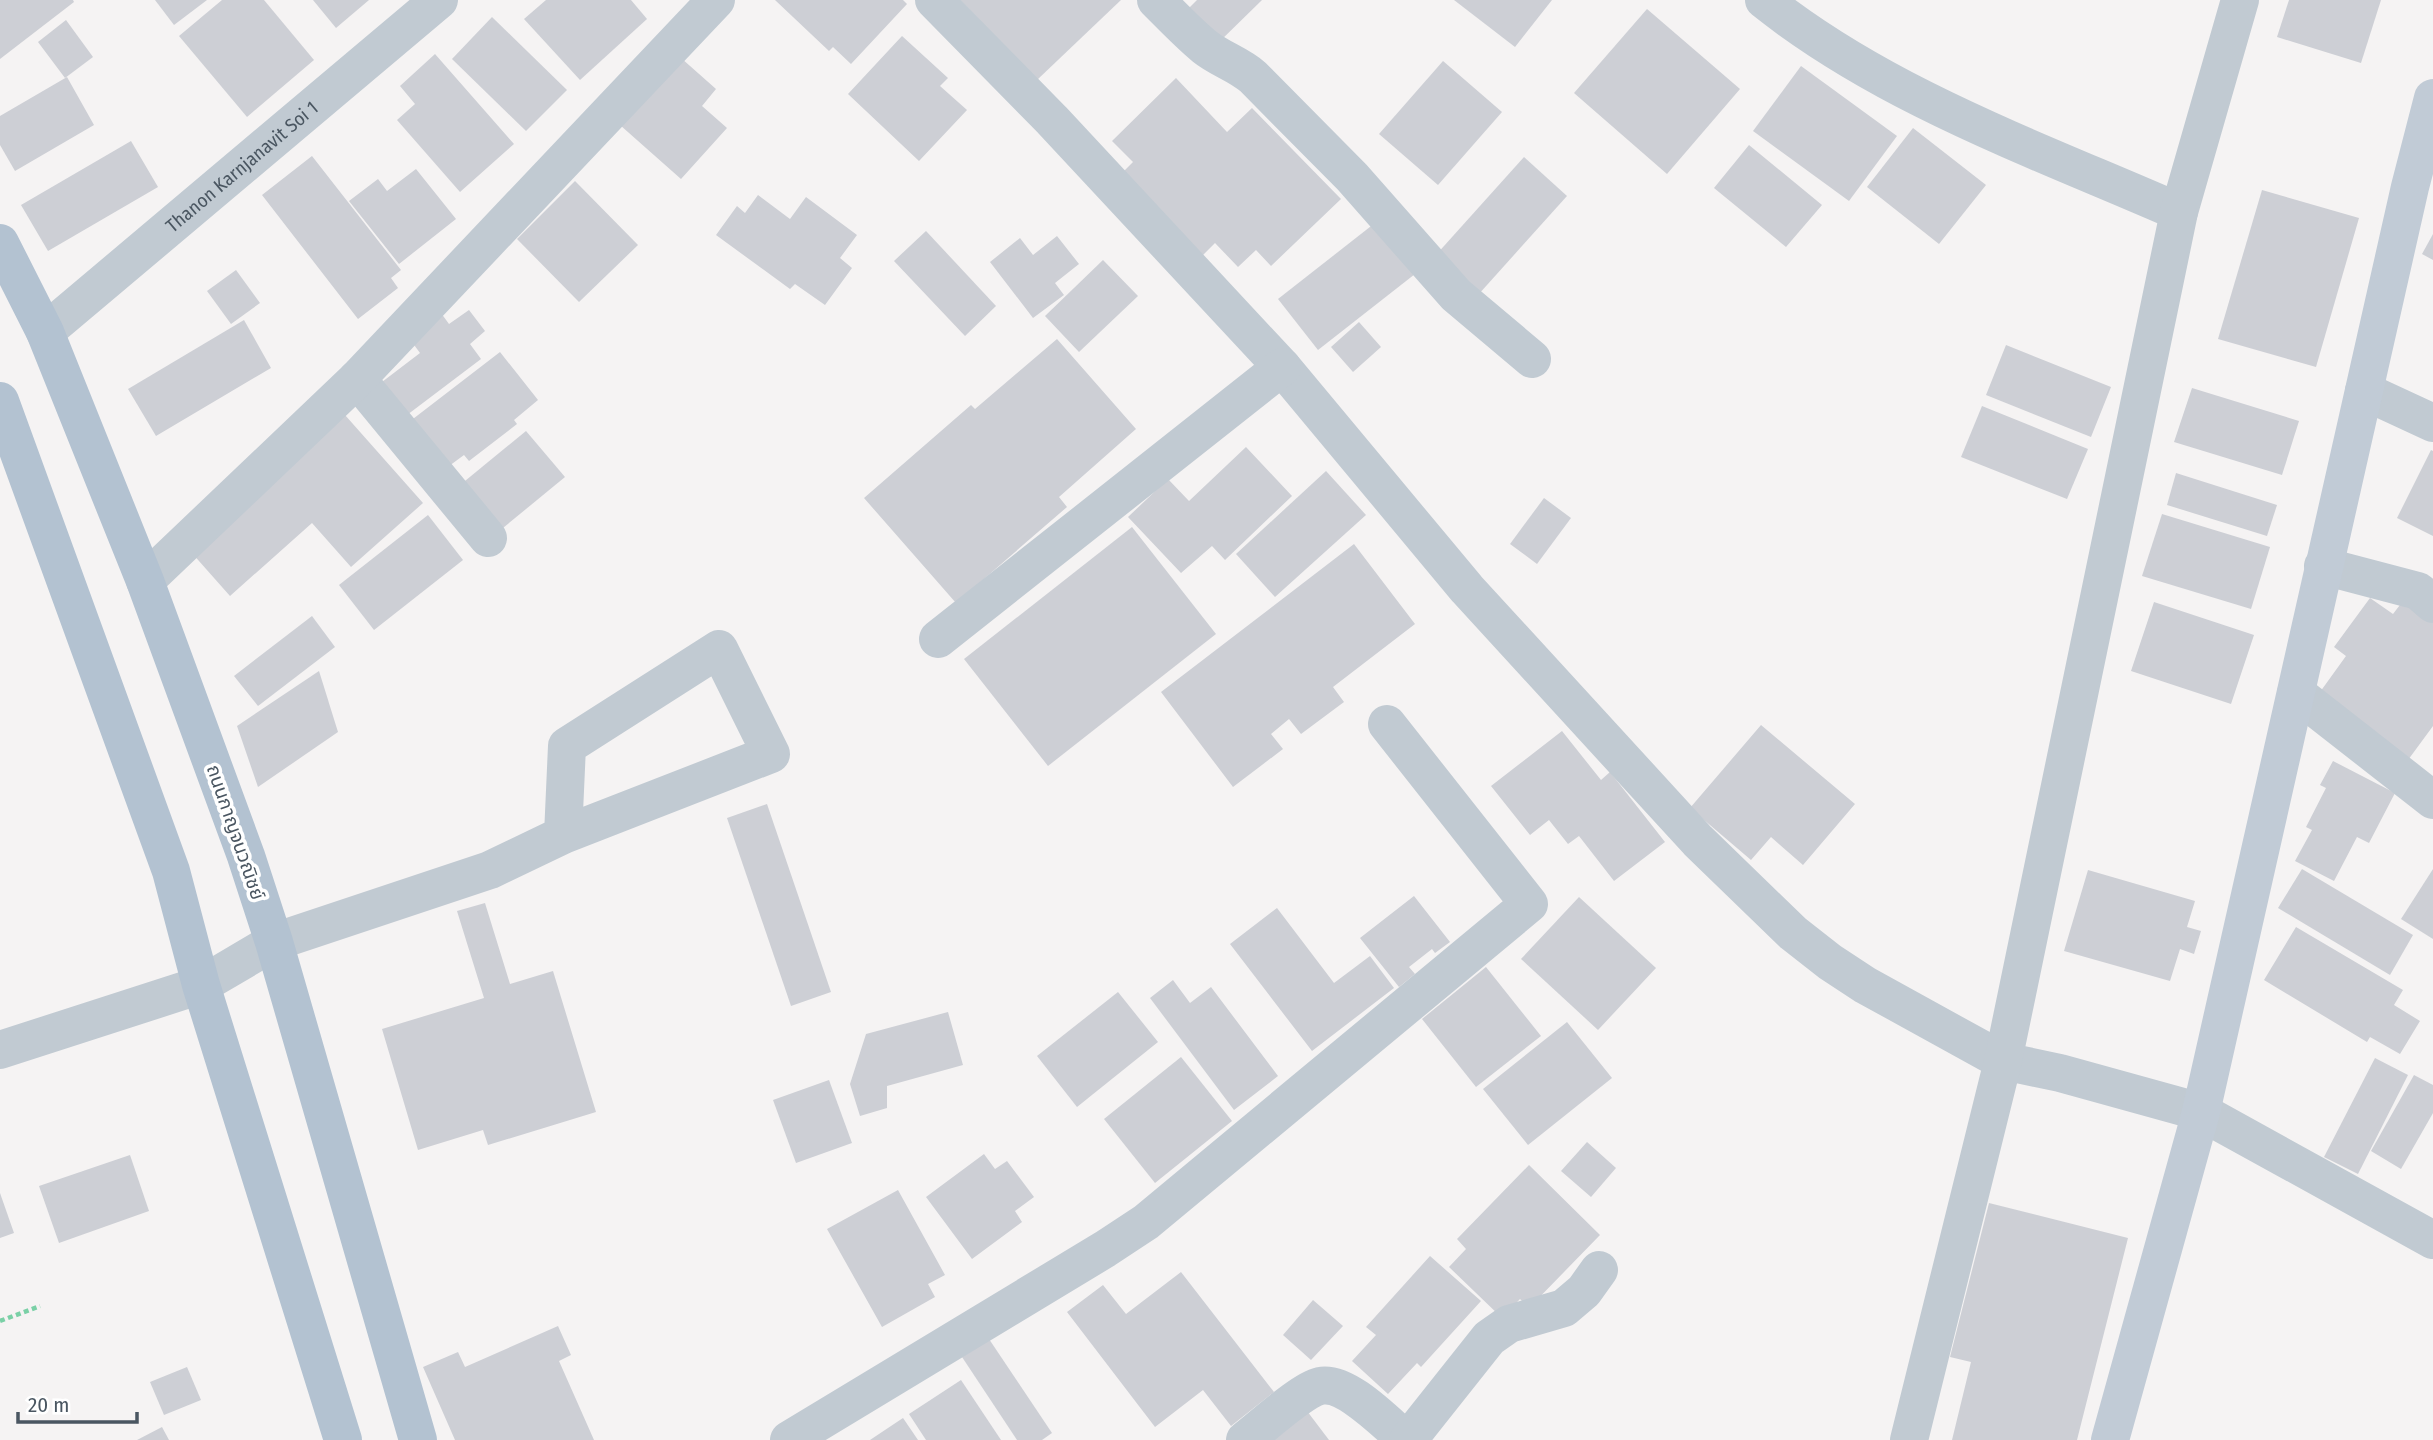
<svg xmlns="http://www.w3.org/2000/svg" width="2433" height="1440" viewBox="0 0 2433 1440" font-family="'Fira Sans Condensed','Noto Sans Thai',sans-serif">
  <rect width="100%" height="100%" fill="#f5f3f3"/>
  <!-- building -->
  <g fill="#cdcfd5">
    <path d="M0,0H73L74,2L0,59Z"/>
    <path d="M155,0H207L174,25Z"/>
    <path d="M222,0H264L314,60L247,117L179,36Z"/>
    <path d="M313,0H369L336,28Z"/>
    <path d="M546,0H631L647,19L580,80L524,19Z"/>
    <path d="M775,0H903L907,4L851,64L833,47L829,51Z"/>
    <path d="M960,0H1121L1037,80Z"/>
    <path d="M1197,0H1262L1215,46L1183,14Z"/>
    <path d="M1454,0H1552L1515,47Z"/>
    <path d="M2289,0H2381L2361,63L2277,37Z"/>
    <path d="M1647,9L1740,89L1667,174L1574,93Z"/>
    <path d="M492,17L567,90L526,131L452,59Z"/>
    <path d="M66,20L93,57L65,78L38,42Z"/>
    <path d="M902,36L948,78L940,86L967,110L919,161L848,94Z"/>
    <path d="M435,54L514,144L460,192L397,120L415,104L400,86Z"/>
    <path d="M681,58L716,89L702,106L727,128L681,179L620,125Z"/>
    <path d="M1443,61L1502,112L1438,185L1379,134Z"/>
    <path d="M1801,66L1897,136L1849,201L1753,131Z"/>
    <path d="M67,77L94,125L15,171L0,145V116Z"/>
    <path d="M1176,78L1227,132L1252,108L1341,199L1271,266L1256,250L1238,267L1215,243L1201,257L1120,175L1133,162L1112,141Z"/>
    <path d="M1913,128L1986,185L1939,244L1867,187Z"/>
    <path d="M131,141L158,187L48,251L21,205Z"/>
    <path d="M1749,145L1822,205L1786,247L1714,188Z"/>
    <path d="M312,156L401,270L391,278L398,288L358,319L262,195Z"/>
    <path d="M1524,157L1567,196L1478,295L1435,256Z"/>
    <path d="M416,169L456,219L399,264L349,201L378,179L387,191Z"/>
    <path d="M575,181L638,245L579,302L517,239Z"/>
    <path d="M2262,190L2359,218L2316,367L2218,339Z"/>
    <path d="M758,195L790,219L806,197L857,235L840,258L852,268L825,305L795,284L790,289L716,235L737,206L745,213Z"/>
    <path d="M1375,223L1415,274L1318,350L1278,299Z"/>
    <path d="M926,231L996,306L965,336L894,261Z"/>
    <path d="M2433,234V260L2422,254Z"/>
    <path d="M1057,236L1079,264L1055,283L1064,295L1033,318L990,262L1020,238L1033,255Z"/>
    <path d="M1103,260L1138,296L1079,352L1045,316Z"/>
    <path d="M236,270L260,303L231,324L207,291Z"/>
    <path d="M469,310L485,331L470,344L481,359L407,415L382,382L420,353L409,338L441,313L449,324Z"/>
    <path d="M244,320L271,368L156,436L128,389Z"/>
    <path d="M1359,322L1381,347L1353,372L1331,347Z"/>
    <path d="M1057,339L1136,429L1059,497L1067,507L956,603L864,498L971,405L975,409Z"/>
    <path d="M2006,345L2111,387L2091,437L1986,395Z"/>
    <path d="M500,352L538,400L514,420L517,424L469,461L464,455L445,469L409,422Z"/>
    <path d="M2192,388L2299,421L2282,475L2174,442Z"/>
    <path d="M1982,406L2088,449L2067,499L1961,457Z"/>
    <path d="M345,415L423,503L351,567L312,523L230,596L191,552Z"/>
    <path d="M526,431L565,477L492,537L454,490Z"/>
    <path d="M1246,447L1292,496L1225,560L1212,546L1181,573L1128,517L1168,479L1189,501Z"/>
    <path d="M2431,450L2433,451V536L2397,518Z"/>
    <path d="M1326,471L1366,515L1275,597L1236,554Z"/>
    <path d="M2176,473L2277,505L2267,536L2167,505Z"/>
    <path d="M1544,498L1571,518L1537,564L1510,544Z"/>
    <path d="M2162,514L2270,547L2251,609L2142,576Z"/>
    <path d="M428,515L463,560L374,630L339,585Z"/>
    <path d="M1132,527L1216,634L1048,766L964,659Z"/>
    <path d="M1354,544L1415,624L1333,687L1344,702L1301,734L1289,719L1271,734L1283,749L1233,787L1161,692Z"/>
    <path d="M2370,598L2393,614L2403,601L2433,623V726L2408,760L2315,699L2346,656L2334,647Z"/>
    <path d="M2154,602L2254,635L2231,704L2131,671Z"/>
    <path d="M312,616L335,647L258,706L234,676Z"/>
    <path d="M319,671L338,732L258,787L237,726Z"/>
    <path d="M1761,725L1855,804L1803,865L1771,837L1751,860L1690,808Z"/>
    <path d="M1562,731L1601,780L1610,772L1665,842L1614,881L1579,836L1568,844L1549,820L1530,835L1491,786Z"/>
    <path d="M2333,761L2395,793L2369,843L2357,837L2334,881L2295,861L2312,830L2306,827L2326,788L2320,785Z"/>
    <path d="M767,804L831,992L791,1006L727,818Z"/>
    <path d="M2302,869L2413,935L2390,975L2278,908Z"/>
    <path d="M2433,869V939L2401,919Z"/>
    <path d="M2088,870L2195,901L2187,927L2201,931L2194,954L2180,949L2170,981L2064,951Z"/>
    <path d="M1414,896L1450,942L1435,953L1432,949L1409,967L1415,974L1399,987L1360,938Z"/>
    <path d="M1579,897L1656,968L1598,1030L1521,959Z"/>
    <path d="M485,903L510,984L553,971L596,1112L488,1145L483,1130L418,1150L382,1029L484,998L457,911Z"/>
    <path d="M1277,908L1334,983L1370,956L1394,988L1312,1051L1230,944Z"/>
    <path d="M2296,927L2403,990L2394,1005L2420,1021L2400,1054L2370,1037L2367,1042L2264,980Z"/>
    <path d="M1486,967L1541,1036L1476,1087L1422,1019Z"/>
    <path d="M1173,980L1190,1003L1211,987L1278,1076L1234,1110L1150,998Z"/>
    <path d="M1118,992L1158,1042L1077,1107L1037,1056Z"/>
    <path d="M948,1012L963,1065L887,1086V1108L860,1116L850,1084L866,1034Z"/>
    <path d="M1567,1022L1612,1078L1528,1145L1483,1089Z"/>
    <path d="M1181,1057L1232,1121L1155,1183L1104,1119Z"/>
    <path d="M2375,1058L2408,1075L2358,1174L2324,1157Z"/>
    <path d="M2414,1075L2433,1085V1113L2401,1169L2371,1151Z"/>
    <path d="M829,1080L852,1143L796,1163L773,1100Z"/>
    <path d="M1587,1142L1616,1168L1591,1197L1561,1171Z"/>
    <path d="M984,1154L995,1169L1007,1161L1034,1197L1015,1211L1022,1222L972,1259L926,1197Z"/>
    <path d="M130,1155L149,1211L59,1243L39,1186Z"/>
    <path d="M1529,1165L1600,1235L1529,1308L1520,1299L1502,1318L1449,1267L1466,1249L1457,1239Z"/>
    <path d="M898,1190L945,1275L928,1284L935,1297L882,1327L827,1229Z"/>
    <path d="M0,1193L14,1233L0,1238Z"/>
    <path d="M1989,1203L2128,1238L2077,1440H1952L1971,1362L1950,1357Z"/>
    <path d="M1430,1256L1481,1301L1421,1367L1417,1363L1388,1394L1352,1361L1376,1335L1366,1327Z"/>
    <path d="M1181,1272L1274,1392L1231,1426L1203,1390L1155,1427L1067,1312L1103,1285L1126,1314Z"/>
    <path d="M1313,1300L1343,1326L1311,1360L1283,1335Z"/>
    <path d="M558,1326L571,1355L559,1361L594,1440H455L423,1367L458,1352L465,1367Z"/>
    <path d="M989,1339L1052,1433L1042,1440H1017L962,1357Z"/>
    <path d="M187,1367L201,1400L164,1415L150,1382Z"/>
    <path d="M961,1380L1001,1440H926L909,1414Z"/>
    <path d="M1304,1407L1329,1440H1261Z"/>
    <path d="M903,1418L918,1440H870Z"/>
    <path d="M162,1427L169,1440H137Z"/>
  </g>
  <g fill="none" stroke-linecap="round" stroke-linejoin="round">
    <!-- path -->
    <path stroke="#7ad0a6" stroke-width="4.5" stroke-dasharray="5 3.5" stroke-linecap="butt" d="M0,1321L40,1306"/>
    <!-- street -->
    <g stroke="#c1cad2" stroke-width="38">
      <path d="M934,0L1052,120L1282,367L1467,589L1698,841L1793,933L1830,962L1865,985L2003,1061L2060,1073L2201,1112L2433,1240"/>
      <path d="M1156,0C1172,16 1188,33 1205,47C1220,59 1238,64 1253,77L1352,177L1456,295L1532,359"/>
      <path d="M1764,0C1886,97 2038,150 2179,212"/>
      <path id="s1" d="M45,332L439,0"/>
      <path d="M357,379L488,538"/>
      <path d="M2364,391L2433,423"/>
      <path d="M2323,566L2418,591L2433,604"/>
      <path d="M145,581L357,379L716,0"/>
      <path d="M938,639L1282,367"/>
      <path d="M2296,693L2433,800"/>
      <path d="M0,1050L201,985L274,942L490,870L563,835L771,754L719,649L567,746L563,835"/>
      <path d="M789,1440L1105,1249L1146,1222L1529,904L1387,724"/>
      <path d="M1245,1440C1262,1427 1302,1390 1320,1386C1346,1380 1387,1424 1406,1440"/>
      <path d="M1408,1440L1489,1338L1509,1324L1564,1308L1584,1291L1599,1270"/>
      <path d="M1909,1440L2003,1061L2179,212L2240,0"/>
    </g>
    <!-- secondary -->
    <path stroke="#c1cbd6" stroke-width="38" d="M2110,1440L2201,1112L2410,187L2433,98"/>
    <!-- primary -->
    <g stroke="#b3c2d1" stroke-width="38">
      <path d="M0,243L45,332L145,581L246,856L274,942L418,1440"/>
      <path d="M0,401L171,871L201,985L343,1440"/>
    </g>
  </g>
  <g text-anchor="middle" stroke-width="7" stroke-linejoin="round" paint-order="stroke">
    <!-- street labels -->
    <g font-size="19" fill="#4a5661" stroke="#fff">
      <text dy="7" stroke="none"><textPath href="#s1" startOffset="257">Thanon Karnjanavit Soi 1</textPath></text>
      <text transform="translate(236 832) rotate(71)" y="7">ถนนกาญจนวณิชย์</text>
    </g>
  </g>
  <!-- scale -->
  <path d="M18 1412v10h119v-10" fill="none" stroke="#4a5661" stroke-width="3.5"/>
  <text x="28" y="1412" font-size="21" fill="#4a5661" stroke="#ffffff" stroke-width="5" paint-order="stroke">20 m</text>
</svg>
